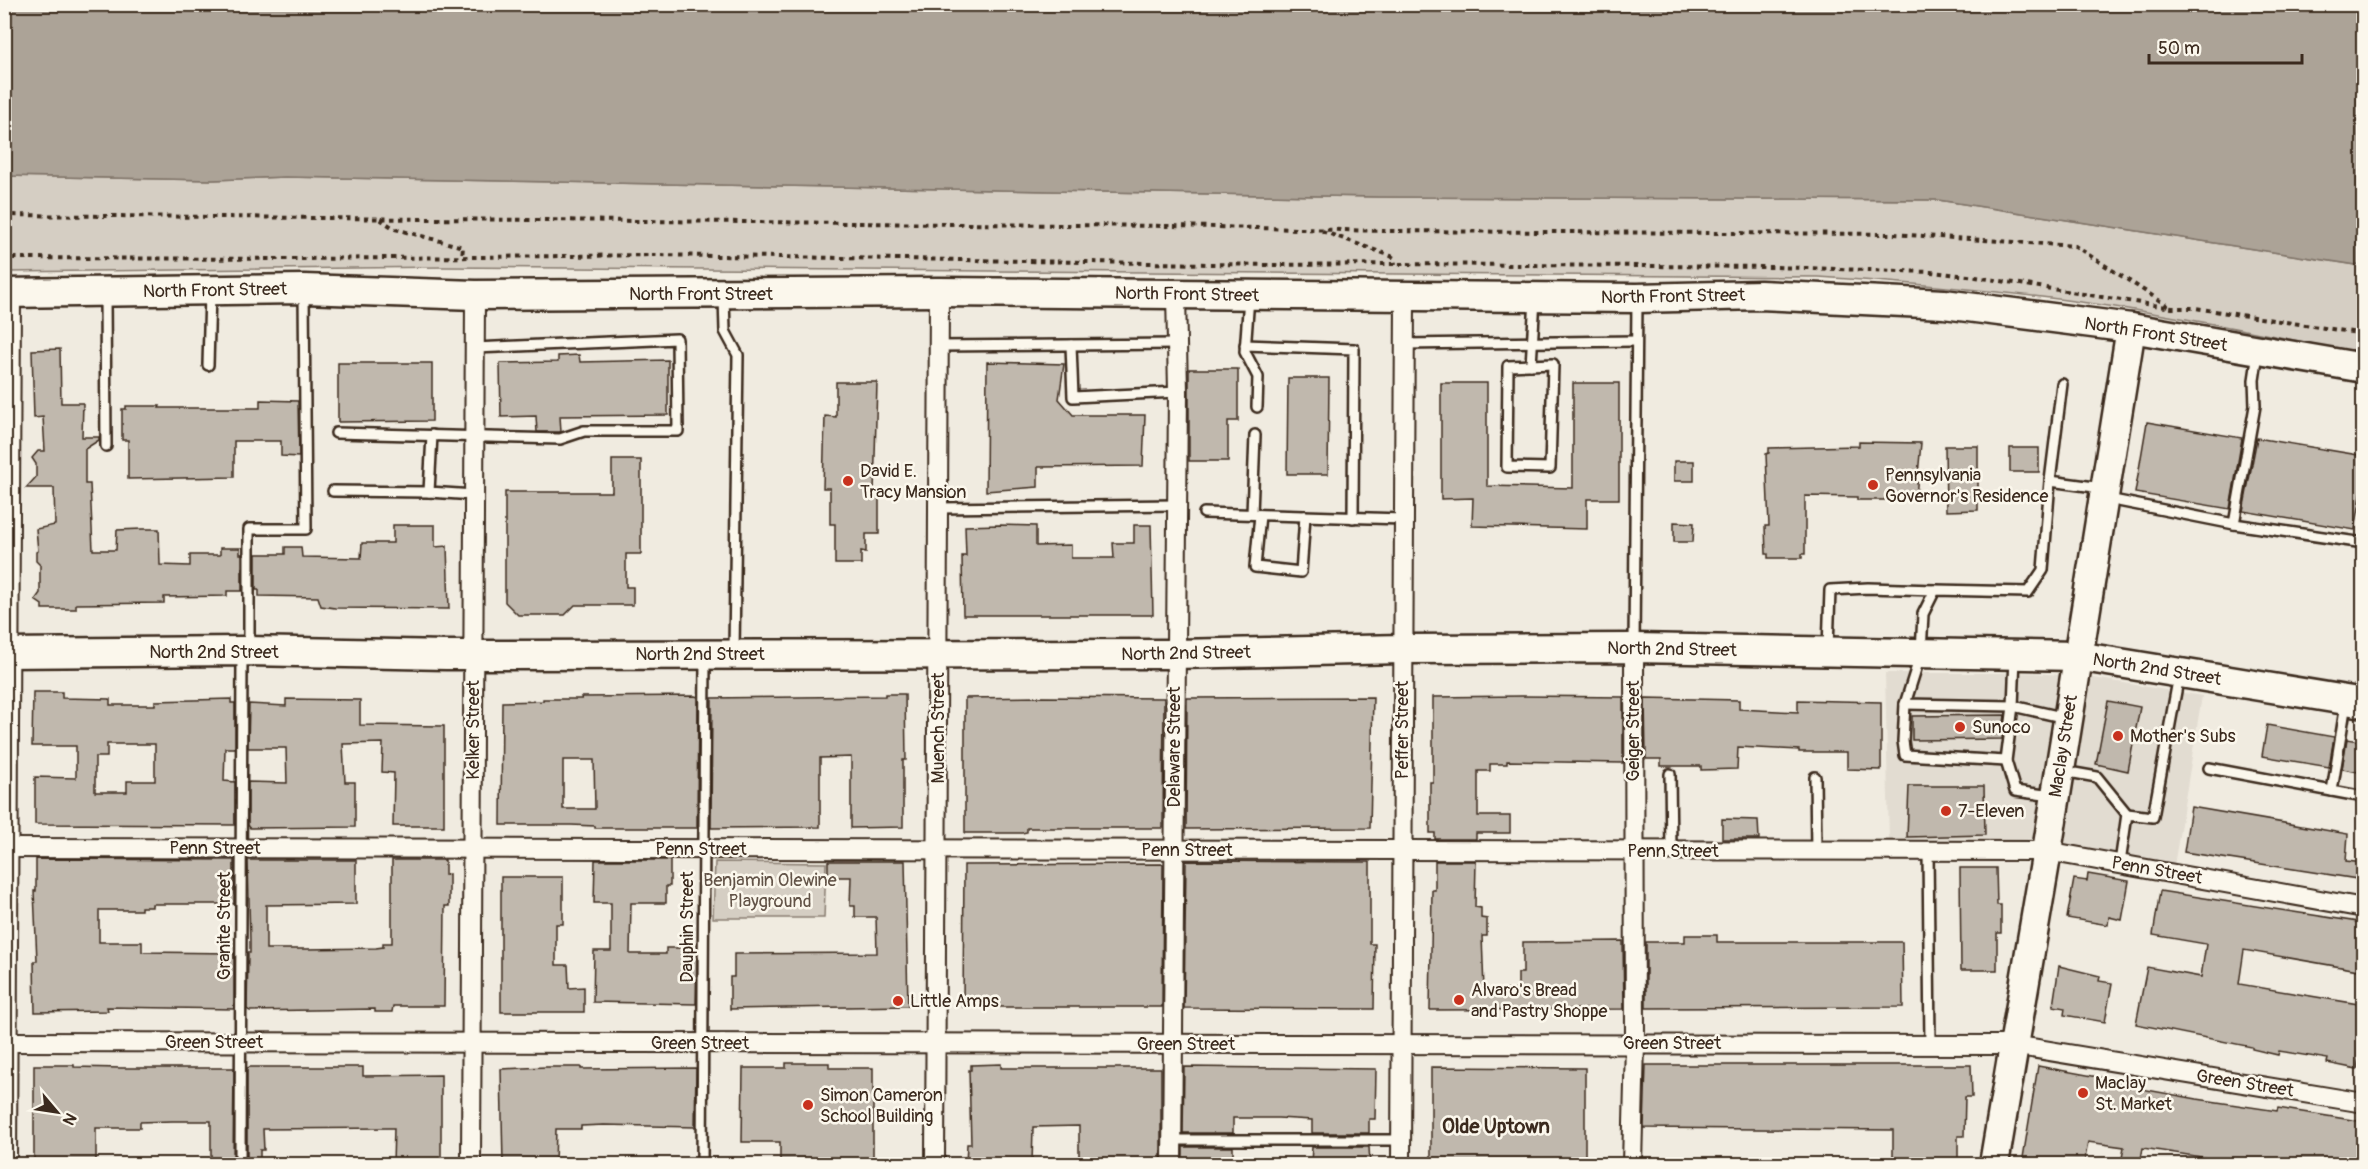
<svg xmlns="http://www.w3.org/2000/svg" width="2368" height="1169" viewBox="0 0 2368 1169" font-family="Pangolin,sans-serif">
  <rect width="100%" height="100%" fill="#f0ebe0"/>
  <filter id="ink" filterUnits="userSpaceOnUse"><feTurbulence type="fractalNoise" baseFrequency=".0167" numOctaves="2"/><feDisplacementMap in="SourceGraphic" scale="12" xChannelSelector="R" yChannelSelector="G"/><feConvolveMatrix kernelMatrix="1 2 1 2 8 2 1 2 1" color-interpolation-filters="sRGB"/></filter>
  <g filter="url(#ink)">
    <!-- built -->
    <path fill="#e2dcd1" d="M1885,673H2036L2094,678L2202,696L2174,866L2026,843L1889,840Z"/>
    <!-- green -->
    <g fill="#d5cec3" stroke="#887c70" stroke-width="1.5">
      <path d="M5,176L213,180L285,177L1378,197L1938,200L2363,266L2364,354C2274,336 2185,317 2095,304C2003,291 1911,283 1819,277L443,267L5,272Z"/>
      <path d="M715,862L826,863L824,918H713Z"/>
    </g>
    <!-- water -->
    <path fill="#aca397" stroke="#7f7367" stroke-width="1.5" d="M5,4L2363,5V266L1938,200L1378,197L285,177L213,180L5,176Z"/>
    <!-- building -->
    <g fill="#c0b8ad" stroke="#3b2a1e" stroke-width="1.5" fill-rule="evenodd">
      <path d="M60,349L61,403H83L82,437H99V440L85,449V484H90L93,550H116L117,530L142,529H159L160,565L190,566V555H220V548H240V554H242V591H227V596L164,597V603L76,604V609H42V605L35,600L40,593V565L36,561V552L38,551L36,529L55,525L54,488H26L36,477V464L32,458L38,451H45L43,417L34,418L32,350Z"/>
      <path d="M579,355L580,362L668,360V415L560,416L561,432H537L536,416L501,417L500,363L558,362V356Z"/>
      <path d="M987,362L1064,364L1059,399L1073,415H1145L1143,466L1038,467V487L986,491Z"/>
      <path d="M338,363H432V421L338,422Z"/>
      <path d="M1189,369H1238V421H1228V461H1189Z"/>
      <path d="M1288,378H1329L1328,474H1287Z"/>
      <path d="M836,382H877L874,493H879V534H866V552L861,551V564H835V524H830V488H823L825,416L836,417Z"/>
      <path d="M1441,383H1487V486L1573,488V383H1619V499H1587V529L1472,526L1473,498L1441,499Z"/>
      <path d="M260,400L298,401L299,457L281,456V441H234V477L128,479V440H122V409H126V406H160L159,408H260Z"/>
      <path d="M2147,422L2242,438L2230,509L2135,493Z"/>
      <path d="M2257,438L2364,456V479L2355,530L2243,511Z"/>
      <path d="M1859,442L1921,443L1916,496H1885V500H1857V497L1805,496V554H1802V558H1768V554H1766L1765,526H1769L1766,454L1769,453V448L1859,446Z"/>
      <path d="M1945,446H1978V510L1946,511Z"/>
      <rect x="2010" y="448" width="29" height="24"/>
      <path d="M612,460H641V554H626V587H633V605H575L565,615H518L505,602V492H612Z"/>
      <rect x="1674" y="461" width="20" height="20"/>
      <path d="M1674,522L1694,523L1693,542H1674Z"/>
      <path d="M393,525H435V547L447,546L449,609L335,608L321,606L318,597L259,596V590H256V554H285V547H301L302,557L361,558L362,543H393Z"/>
      <path d="M999,525L1036,526V546L1071,545V558H1114L1113,543H1134V525H1151L1153,615H963L962,556H966L965,526Z"/>
      <path d="M33,692H62V698L110,699V705H155V701L231,699V703H235V748H225L224,781L235,782V825L35,824V777L76,778V746H32ZM107,744H155V781H127V792H95V757H107Z"/>
      <path d="M885,694H905L906,760H903V827L851,828V757L820,758V827L711,828L712,698L885,696Z"/>
      <path d="M695,696L698,697L697,828H595V826L571,825H501L502,702L543,701V699H582L581,697ZM563,760H594L595,809H563Z"/>
      <path d="M1522,696L1623,697V763L1507,761V764H1490V771H1478V816H1510V833H1476V839H1435V833H1430V782H1433V697Z"/>
      <path d="M1039,697L1164,698L1163,828H1027V832L1022,833H965V698Z"/>
      <path d="M1373,697L1370,828L1186,829L1187,698Z"/>
      <path d="M1645,698L1739,700V709L1798,712V700L1881,702V770L1847,769V752H1799V750L1738,747L1737,769L1701,770V766H1661V759H1646Z"/>
      <path d="M286,699L360,700V725L444,726V826H393L394,773L382,772L383,743L343,744L345,782H355V827L250,828L248,825V782L287,783L286,748H248L249,704L286,706Z"/>
      <path d="M2108,701L2140,707L2128,771L2096,764Z"/>
      <path d="M2005,715L2002,739L1912,740V716Z"/>
      <path d="M2267,725L2334,737L2329,767L2262,756Z"/>
      <path d="M2347,739L2364,742V773L2342,769Z"/>
      <path d="M1909,786H1984L1985,835L1907,837Z"/>
      <path d="M2191,807L2348,834L2346,861L2364,863V880L2184,852Z"/>
      <path d="M1722,819L1758,820L1759,839H1722Z"/>
      <path d="M36,859L234,860V904H152V907H141V910H99V942H142V952L234,953V1009L107,1007L108,1011L35,1012L34,961H37L34,891H36Z"/>
      <path d="M248,860H356V904L266,905V949H306L376,948L383,947V943H392V860H445V875L449,874V906H445L444,1006H393L392,1012H375V1009L250,1011L247,1009L248,953H250V943Z"/>
      <path d="M595,860H670V886H666V903H631L630,954H666V948H697L696,1004L593,1002L594,951H611V903H594Z"/>
      <path d="M828,861H905L908,1006L730,1009V977H734V954L877,953L876,917H855V906H850L851,877H828Z"/>
      <path d="M1186,861L1370,862V944H1375L1374,1009L1184,1008Z"/>
      <path d="M1435,861H1476L1475,907L1481,908V918L1487,919V936H1482L1484,990H1518V973H1523V942L1623,941L1624,1009L1430,1010L1432,890H1435Z"/>
      <path d="M1163,864L1162,1007H963L964,865Z"/>
      <path d="M1960,868H1996L1997,905H2001V933H1997V970H1961Z"/>
      <path d="M2088,874L2129,881L2122,920L2109,917L2108,925L2067,918L2074,879L2087,881Z"/>
      <path d="M501,877H563V924H556V965H568L569,988L584,987V1012H501Z"/>
      <path d="M2160,891L2364,923V971L2244,950L2239,984L2364,1005V1032L2357,1069L2327,1063L2328,1059L2279,1051L2278,1055L2252,1049V1047L2136,1024L2147,967L2201,977L2206,944L2153,935Z"/>
      <path d="M1685,935H1717V942H1902L1903,1007L1646,1008V942H1685Z"/>
      <path d="M2059,966L2100,976L2099,981L2112,983L2105,1022L2064,1015L2065,1008L2053,1006Z"/>
      <path d="M786,1063H829V1068H873V1164H780V1142H742L743,1068H786Z"/>
      <path d="M1001,1064V1068H1161V1164H1079V1126L1033,1127L1032,1164H966L967,1144H971L969,1070H971V1065Z"/>
      <path d="M34,1065H74V1067L121,1068H234L233,1164H211V1121H172L140,1122V1128H96V1164H34Z"/>
      <path d="M1646,1065H1971L1972,1097H1965L1964,1136H1958V1164H1893V1130L1644,1128Z"/>
      <path d="M2038,1066L2131,1083L2130,1087L2197,1099L2277,1111L2278,1108L2364,1122V1164H2247L2143,1148L2140,1164H2121L2124,1147L2088,1142L2084,1164H2022Z"/>
      <path d="M250,1067H363V1076L441,1075V1164H393L394,1128H389L263,1129L264,1150H260V1164H247V1068Z"/>
      <path d="M546,1067H581V1069L696,1068L695,1127L604,1125L581,1126V1129H556L555,1164H503L501,1069Z"/>
      <path d="M1184,1067L1376,1069L1375,1119H1369V1133H1312V1120L1278,1118H1233V1133H1183Z"/>
      <path d="M1431,1067L1585,1068V1164H1431Z"/>
      <rect x="1183" y="1147" width="50" height="17"/>
      <path d="M1312,1147H1369L1370,1164H1311Z"/>
    </g>
    <g fill="none" stroke-linecap="round" stroke-linejoin="round">
      <!-- lane casing -->
      <g stroke="#3b2a1e" stroke-width="14">
        <g id="lane">
          <path d="M105,295L106,446"/>
          <path d="M724,297L725,331L738,355L734,651"/>
          <path d="M1249,297L1245,352L1258,377L1257,407"/>
          <path d="M1404,344L1636,341"/>
          <path d="M1071,345L1073,397L1178,392"/>
          <path d="M1245,345L1354,349L1353,518"/>
          <path d="M939,346L1178,344"/>
          <path d="M1553,364L1550,468L1507,467L1508,366Z"/>
          <path d="M208,365L210,293"/>
          <path d="M1531,365L1535,299"/>
          <path d="M2062,384L2050,481L2102,488"/>
          <path d="M336,433L560,439L584,431H678L677,339L475,348"/>
          <path d="M432,435L429,492L474,495"/>
          <path d="M2050,481L2043,570L2028,592L1935,590L1923,614L1921,653L1905,704L2013,706L2066,718"/>
          <path d="M333,491L429,492"/>
          <path d="M2108,499L2234,524L2255,406L2254,380L2258,353"/>
          <path d="M938,508L1177,505"/>
          <path d="M1204,513L1403,519"/>
          <path d="M1252,514L1255,435"/>
          <path d="M1260,515L1255,567L1301,572L1305,516"/>
          <path d="M2234,524L2364,543"/>
          <path d="M1634,646L1637,300"/>
          <path d="M249,649V529H306L304,291"/>
          <path d="M1828,649L1830,590L1868,588L1935,590"/>
          <path d="M2015,657L2013,706L2006,761L2015,791L2052,796"/>
          <path d="M2346,703L2332,791L2364,797"/>
          <path d="M1905,704L1903,741L1905,755L2006,761"/>
          <path d="M2209,768L2332,791"/>
          <path d="M2063,771L2097,777L2127,814"/>
          <path d="M1670,774L1671,851"/>
          <path d="M1815,777L1816,851"/>
          <path d="M1928,851L1930,1045"/>
          <path d="M2120,863L2127,814L2153,817L2179,675"/>
          <path d="M1172,1140H1401"/>
          <path d="M240,1164L242,653"/>
          <path d="M702,1164L705,659"/>
        </g>
      </g>
      <!-- street casing -->
      <g stroke="#3b2a1e" stroke-width="22">
        <g id="street">
          <path d="M4,848L2047,851L2364,908"/>
          <path d="M4,1042L2013,1045L2364,1103"/>
          <path d="M7,1164L11,293"/>
          <path d="M471,1164L475,295"/>
          <path d="M935,1164L939,292"/>
          <path d="M1172,1164L1178,392L1176,294"/>
          <path d="M1401,1164L1405,296"/>
          <path d="M1632,1164L1635,1043L1634,648"/>
        </g>
      </g>
      <!-- primary casing -->
      <g stroke="#3b2a1e" stroke-width="33">
        <g id="primary">
          <path d="M4,293L304,289L475,295L939,292L1637,298L1760,295L1944,304L2131,328L2364,368"/>
          <path d="M4,653L242,651L446,655L1175,654L1403,649L1634,648L2077,656L2364,703"/>
          <path d="M1994,1164L2047,851L2131,328"/>
        </g>
      </g>
      <!-- path -->
      <g stroke="#3b2a1e" stroke-width="4" stroke-dasharray="4.5 4.5" stroke-linecap="butt">
        <path d="M4,215L1173,226L1384,231L1893,234L2075,246L2168,306"/>
        <path d="M380,219L395,229L463,247L462,257"/>
        <path d="M1322,231L1391,256L1394,258L1395,264"/>
        <path d="M4,258L300,259L655,255L1271,265L1395,264L1773,267L1931,272L1976,277L2172,308H2195L2364,334"/>
      </g>
      <!-- lane -->
      <use href="#lane" stroke="#fbf7ec" stroke-width="9"/>
      <!-- street -->
      <use href="#street" stroke="#fbf7ec" stroke-width="18"/>
      <!-- primary -->
      <use href="#primary" stroke="#fbf7ec" stroke-width="28"/>
    </g>
  </g>
  <!-- markers -->
  <g fill="#c8321e" stroke="#fbf7ec" stroke-width="2">
    <circle cx="848" cy="481" r="6"/>
    <circle cx="1873" cy="485" r="6"/>
    <circle cx="1960" cy="727" r="6"/>
    <circle cx="2118" cy="736" r="6"/>
    <circle cx="1946" cy="811" r="6"/>
    <circle cx="1459" cy="1000" r="6"/>
    <circle cx="898" cy="1001" r="6"/>
    <circle cx="2083" cy="1093" r="6"/>
    <circle cx="808" cy="1105" r="6"/>
  </g>
  <g text-anchor="middle" stroke-width="5" stroke-linejoin="round" paint-order="stroke">
    <!-- street labels -->
    <g font-size="18" fill="#3b2a1e" stroke="#fbf7ec">
      <text transform="translate(215 290) rotate(-1)" y="6">North Front Street</text>
      <text x="701" y="300">North Front Street</text>
      <text transform="translate(1187 294) rotate(1)" y="6">North Front Street</text>
      <text transform="translate(1673 296) rotate(-1)" y="6">North Front Street</text>
      <text transform="translate(2156 334) rotate(9)" y="6">North Front Street</text>
      <text transform="translate(1672 649) rotate(1)" y="6">North 2nd Street</text>
      <text x="214" y="658">North 2nd Street</text>
      <text transform="translate(1186 653) rotate(-1)" y="6">North 2nd Street</text>
      <text x="700" y="660">North 2nd Street</text>
      <text transform="translate(2157 669) rotate(9)" y="6">North 2nd Street</text>
      <text transform="translate(938 728) rotate(-90)" y="6">Muench Street</text>
      <text transform="translate(473 730) rotate(-90)" y="6">Kelker Street</text>
      <text transform="translate(1402 730) rotate(-90)" y="6">Peffer Street</text>
      <text transform="translate(1633 731) rotate(-90)" y="6">Geiger Street</text>
      <text transform="translate(2063 746) rotate(-81)" y="6">Maclay Street</text>
      <text transform="translate(1174 747) rotate(-90)" y="6">Delaware Street</text>
      <text x="215" y="854">Penn Street</text>
      <text x="701" y="855">Penn Street</text>
      <text x="1187" y="856">Penn Street</text>
      <text x="1673" y="857">Penn Street</text>
      <text transform="translate(2157 870) rotate(10)" y="6">Penn Street</text>
      <text transform="translate(224 926) rotate(-90)" y="6">Granite Street</text>
      <text transform="translate(687 927) rotate(-90)" y="6">Dauphin Street</text>
      <text x="214" y="1048">Green Street</text>
      <text x="700" y="1049">Green Street</text>
      <text x="1672" y="1049">Green Street</text>
      <text x="1186" y="1050">Green Street</text>
      <text transform="translate(2245 1083) rotate(9)" y="6">Green Street</text>
    </g>
    <!-- poi labels -->
    <g font-size="18" fill="#3b2a1e" stroke="#fbf7ec" text-anchor="start">
      <text x="860" y="477">David E.<tspan x="860" dy="21">Tracy Mansion</tspan></text>
      <text x="1885" y="481">Pennsylvania<tspan x="1885" dy="21">Governor's Residence</tspan></text>
      <text x="1972" y="733">Sunoco</text>
      <text x="2130" y="742">Mother's Subs</text>
      <text x="1958" y="817">7-Eleven</text>
      <text x="1471" y="996">Alvaro's Bread<tspan x="1471" dy="21">and Pastry Shoppe</tspan></text>
      <text x="910" y="1007">Little Amps</text>
      <text x="2095" y="1089">Maclay<tspan x="2095" dy="21">St. Market</tspan></text>
      <text x="820" y="1101">Simon Cameron<tspan x="820" dy="21">School Building</tspan></text>
    </g>
    <!-- park labels -->
    <g font-size="18" fill="#625347" stroke="#fbf7ec">
      <text x="770" y="886">Benjamin Olewine<tspan x="770" dy="21">Playground</tspan></text>
    </g>
    <!-- neighbourhood labels -->
    <g font-size="20" font-weight="bold" fill="#3b2a1e" stroke="#fbf7ec">
      <text x="1496" y="1133">Olde Uptown</text>
    </g>
  </g>
  <!-- margin -->
  <rect width="2368" height="1169" fill="none" stroke="#fbf7ec" stroke-width="24"/>
  <rect x="12" y="12" width="2344" height="1145" fill="none" stroke="#3b2a1e" stroke-width="2" filter="url(#ink)"/>
  <!-- north arrow -->
  <g transform="translate(57 1112) rotate(119)" stroke="#fbf7ec" stroke-width="4.5" paint-order="stroke">
  <path d="M0-4.5L10 22L0 15L-10 22Z" fill="#3b2a1e"/>
  <text y="-9" font-size="16" font-weight="bold" text-anchor="middle" fill="#3b2a1e">N</text>
  </g>
  <!-- scale -->
  <path d="M2149 54v9h153v-9" fill="none" stroke="#3b2a1e" stroke-width="3"/>
  <text x="2158" y="54" font-size="18" fill="#3b2a1e" stroke="#fbf7ec" stroke-width="4.5" paint-order="stroke">50 m</text>
</svg>
